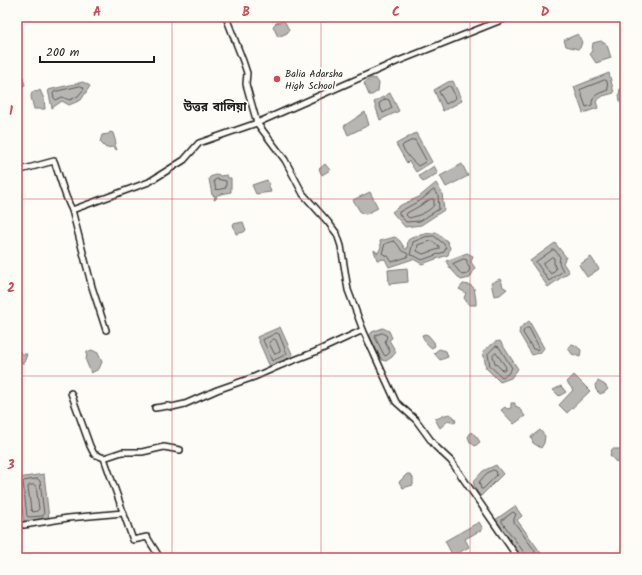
<svg xmlns="http://www.w3.org/2000/svg" width="642" height="575" viewBox="0 0 642 575" font-family="Kalam,'Noto Sans Bengali',sans-serif">
  <rect width="100%" height="100%" fill="#fdfcf7"/>
  <filter id="ink" filterUnits="userSpaceOnUse"><feTurbulence type="fractalNoise" baseFrequency=".025" numOctaves="2"/><feDisplacementMap in="SourceGraphic" scale="8" xChannelSelector="R" yChannelSelector="G"/><feConvolveMatrix kernelMatrix="1 2 1 2 8 2 1 2 1" color-interpolation-filters="sRGB"/></filter>
  <g filter="url(#ink)">
    <!-- water -->
    <g fill="#b7b6b2" stroke="#797876">
      <path d="M283,21L285,22L289,30L287,33L278,37L273,26L276,23Z"/>
      <path d="M578,34L582,42L580,48L578,49L566,46L564,40Z"/>
      <path d="M601,41L607,45L611,58L596,63L590,54L592,50L593,43Z"/>
      <path d="M21,71L25,85L17,89V72Z"/>
      <path d="M609,73L614,93L603,96L596,101L598,108L583,113L574,87Z"/>
      <path d="M371,78L376,79L379,83L378,91L372,95H369L364,83Z"/>
      <path d="M453,81L462,101L443,111L434,90L448,82Z"/>
      <path d="M83,82L90,86L81,100L69,105L62,101L52,108L48,90Z"/>
      <path d="M620,89H625V110C620,104 618,97 620,89Z"/>
      <path d="M40,90L44,99L45,109H34L31,97L32,92L35,91L37,92Z"/>
      <path d="M390,93L399,111L380,120L374,102Z"/>
      <path d="M365,112L369,125L348,135L344,126Z"/>
      <path d="M110,132L113,133L116,143L115,145L117,150L112,147L106,148L100,142L102,135L109,134Z"/>
      <path d="M416,133L432,162L416,172L409,161L407,163L396,144Z"/>
      <path d="M325,164L330,170L322,175L319,169Z"/>
      <path d="M462,164L468,176L446,187L440,176Z"/>
      <path d="M434,166L438,173L423,182L419,176Z"/>
      <path d="M218,174L220,176L227,175L228,178H231V192L217,195L216,199L214,200L215,196L212,195L209,179L210,177Z"/>
      <path d="M267,180L271,192L256,194L252,185Z"/>
      <path d="M436,183L442,193L444,210L421,225L405,227L392,212L401,205L419,197Z"/>
      <path d="M370,192L378,208L366,214L361,213L353,200Z"/>
      <path d="M243,222L246,230L244,232L236,234L233,224Z"/>
      <path d="M436,232L447,241L450,248L448,255L433,260L422,264L413,259L389,267L385,259L377,260L374,250L378,253L381,247L380,241L395,237L400,241L405,249H407L408,240L415,236Z"/>
      <path d="M555,243L566,257L563,263L569,272L548,287L530,261Z"/>
      <path d="M467,253L473,256L471,262L475,268L470,278L461,280L450,268L446,261Z"/>
      <path d="M591,257L599,269L587,277L579,265Z"/>
      <path d="M407,268L408,282L389,284L388,270Z"/>
      <path d="M500,279L502,283L503,287L507,289L500,295L494,296L491,283Z"/>
      <path d="M463,284L470,285L474,288L476,300V305H469L464,298L466,293L459,289Z"/>
      <path d="M529,321L544,348L540,353L532,355L519,333L520,328Z"/>
      <path d="M280,327L293,356L270,367L257,337Z"/>
      <path d="M383,328L389,331L392,338L389,340L396,352L392,357L386,361L382,360L369,336L372,332Z"/>
      <path d="M425,334L428,335L434,342L435,346L432,348C428,346 424,340 422,335Z"/>
      <path d="M500,341L518,369L511,378L500,382L486,368L483,351L495,342Z"/>
      <path d="M571,344L575,345L581,350L580,357L572,354L568,348Z"/>
      <path d="M439,349L446,351L448,357L440,360L434,353Z"/>
      <path d="M18,350L22,354H27L24,363H17Z"/>
      <path d="M92,350L98,353L102,362L99,369L91,373L86,361L87,352Z"/>
      <path d="M574,375L590,391L567,413L559,405L573,390L567,382Z"/>
      <path d="M598,381L605,385L608,389L605,392L600,394L596,390L595,385Z"/>
      <path d="M561,386L566,392L559,396L553,390Z"/>
      <path d="M511,403H515V406L518,407L525,416L514,424L501,410L505,407L507,409L511,408Z"/>
      <path d="M450,414L454,417L456,422L453,423L449,420L440,428L435,419C441,418 442,415 450,414Z"/>
      <path d="M540,430L545,436L544,443L541,448L533,443L531,437Z"/>
      <path d="M471,432L476,436L480,442L475,446L470,442L468,437Z"/>
      <path d="M612,449H622L625,453V460L620,463L615,461L610,455Z"/>
      <path d="M496,465L503,474L481,496L477,492L473,482L483,471Z"/>
      <path d="M44,474L49,519L24,522L18,478Z"/>
      <path d="M407,474H410L413,478V485L403,488L399,482Z"/>
      <path d="M515,506L522,516L517,520L541,553L535,558H522L495,520Z"/>
      <path d="M479,522L483,529L465,539L469,547L453,556L445,541Z"/>
    </g>
    <g fill="none" stroke-linecap="round" stroke-linejoin="round">
      <!-- shore -->
      <g stroke="#5a5a58" stroke-width="1">
        <path d="M605,80L607,81L608,90C600,93 591,95 592,105L586,107L580,90Z"/>
        <path d="M81,86L83,87L84,89L78,96L70,100L62,97L56,100L54,98L53,94L54,92Z"/>
        <path d="M449,86L451,87L456,98L446,104L439,92Z"/>
        <path d="M386,99L389,100L392,108L383,113L379,104Z"/>
        <path d="M413,140H415L426,160L425,162L418,166C412,161 406,154 402,147L403,145Z"/>
        <path d="M217,179L226,181V188L216,190L214,181Z"/>
        <path d="M434,190L438,195L439,209L420,221L406,222L399,214V212L421,200Z"/>
        <path d="M431,199H434V205C429,212 418,216 409,218L406,215L407,213L423,204Z"/>
        <path d="M434,236L444,244L446,248L444,252L422,260L415,256L410,255L413,242L425,237Z"/>
        <path d="M394,241C400,245 400,252 407,253L408,255L407,257L392,262L388,256L383,254L382,253L385,244Z"/>
        <path d="M432,241L439,246V249L423,254L417,251L418,245Z"/>
        <path d="M553,250H555L560,257L559,263L563,271L549,281L536,262Z"/>
        <path d="M552,257L554,258V264L556,269L551,274L543,264Z"/>
        <path d="M464,259L467,260V264L470,269L467,274L462,275L453,264Z"/>
        <path d="M527,328H529L539,347L537,350L533,349L523,333L524,330Z"/>
        <path d="M277,333L279,334L287,354L272,361L263,340Z"/>
        <path d="M383,333L387,336L385,342L390,352L386,356L384,355L375,337L376,335Z"/>
        <path d="M274,339L276,340L280,350V352L276,354L274,353L269,343Z"/>
        <path d="M496,346L499,347L512,368L508,374L502,377L490,366L488,354Z"/>
        <path d="M496,353L506,367L505,370H502L495,363L493,356Z"/>
        <path d="M493,470L496,471L497,475L483,489H481L479,482L486,474Z"/>
        <path d="M38,479L40,481L44,514L43,516L28,517L27,516L23,482L24,481Z"/>
        <path d="M30,485H34L36,486L39,509L37,511L33,512L31,510L28,487Z"/>
        <path d="M525,558V554L502,522V520L513,512L516,514L514,519V522L535,551L533,558"/>
      </g>
      <!-- minor casing -->
      <g stroke="#1c1c1c" stroke-width="8">
        <g id="minor">
          <path d="M226,17L243,61L247,73L246,84L257,123L285,160L303,194L328,222L337,234L341,246L348,290L363,330L396,402L416,420L435,446L451,461L518,558"/>
          <path d="M17,171L54,161C60,177 64,195 72,210L92,287L106,330"/>
          <path d="M72,210L149,182L184,160L199,143L257,123L396,62L509,17"/>
          <path d="M71,393L90,446L94,454L104,458L122,452H142L164,447L180,450"/>
          <path d="M155,408L168,406L172,407L185,404L217,390L254,377L279,366L315,352L363,330"/>
          <path d="M104,458L133,540L147,537L160,558"/>
          <path d="M24,525L68,518L123,513"/>
        </g>
      </g>
      <!-- minor -->
      <use href="#minor" stroke="#fdfcf7" stroke-width="5"/>
    </g>
  </g>
  <!-- grid -->
  <path fill="none" stroke="#d1495b" stroke-width="1" stroke-opacity="0.55" d="M172,17V558M321,17V558M470,17V558M17,199H625M17,376H625"/>
  <!-- markers -->
  <circle fill="#d1495b" stroke="#fdfcf7" stroke-width="1.5" cx="277" cy="79" r="4"/>
  <g text-anchor="middle" stroke-width="3.5" stroke-linejoin="round" paint-order="stroke">
    <!-- poi labels -->
    <g font-size="10" fill="#1c1c1c" stroke="#fdfcf7" text-anchor="start">
      <text x="285" y="77">Balia Adarsha<tspan x="285" dy="12">High School</tspan></text>
    </g>
    <!-- quarter labels -->
    <g font-size="12" font-weight="bold" fill="#1c1c1c" stroke="#fdfcf7">
      <text x="215" y="111">উত্তর বালিয়া</text>
    </g>
  </g>
  <!-- margin -->
  <rect width="642" height="575" fill="none" stroke="#fdfcf7" stroke-width="44"/>
  <!-- scale -->
  <path d="M40 56v6h114v-6" fill="none" stroke="#1c1c1c" stroke-width="2"/>
  <text x="46" y="56" font-size="12" fill="#1c1c1c" stroke="#fdfcf7" stroke-width="3" paint-order="stroke">200 m</text>
  <rect x="22" y="22" width="598" height="531" fill="none" stroke="#d1495b" stroke-width="1.5"/>
  <g font-size="13" text-anchor="middle" font-weight="bold" fill="#d1495b">
    <text x="97" y="16">A</text>
    <text x="246" y="16">B</text>
    <text x="396" y="16">C</text>
    <text x="545" y="16">D</text>
    <text x="11" y="115">1</text>
    <text x="11" y="292">2</text>
    <text x="11" y="469">3</text>
  </g>
</svg>
